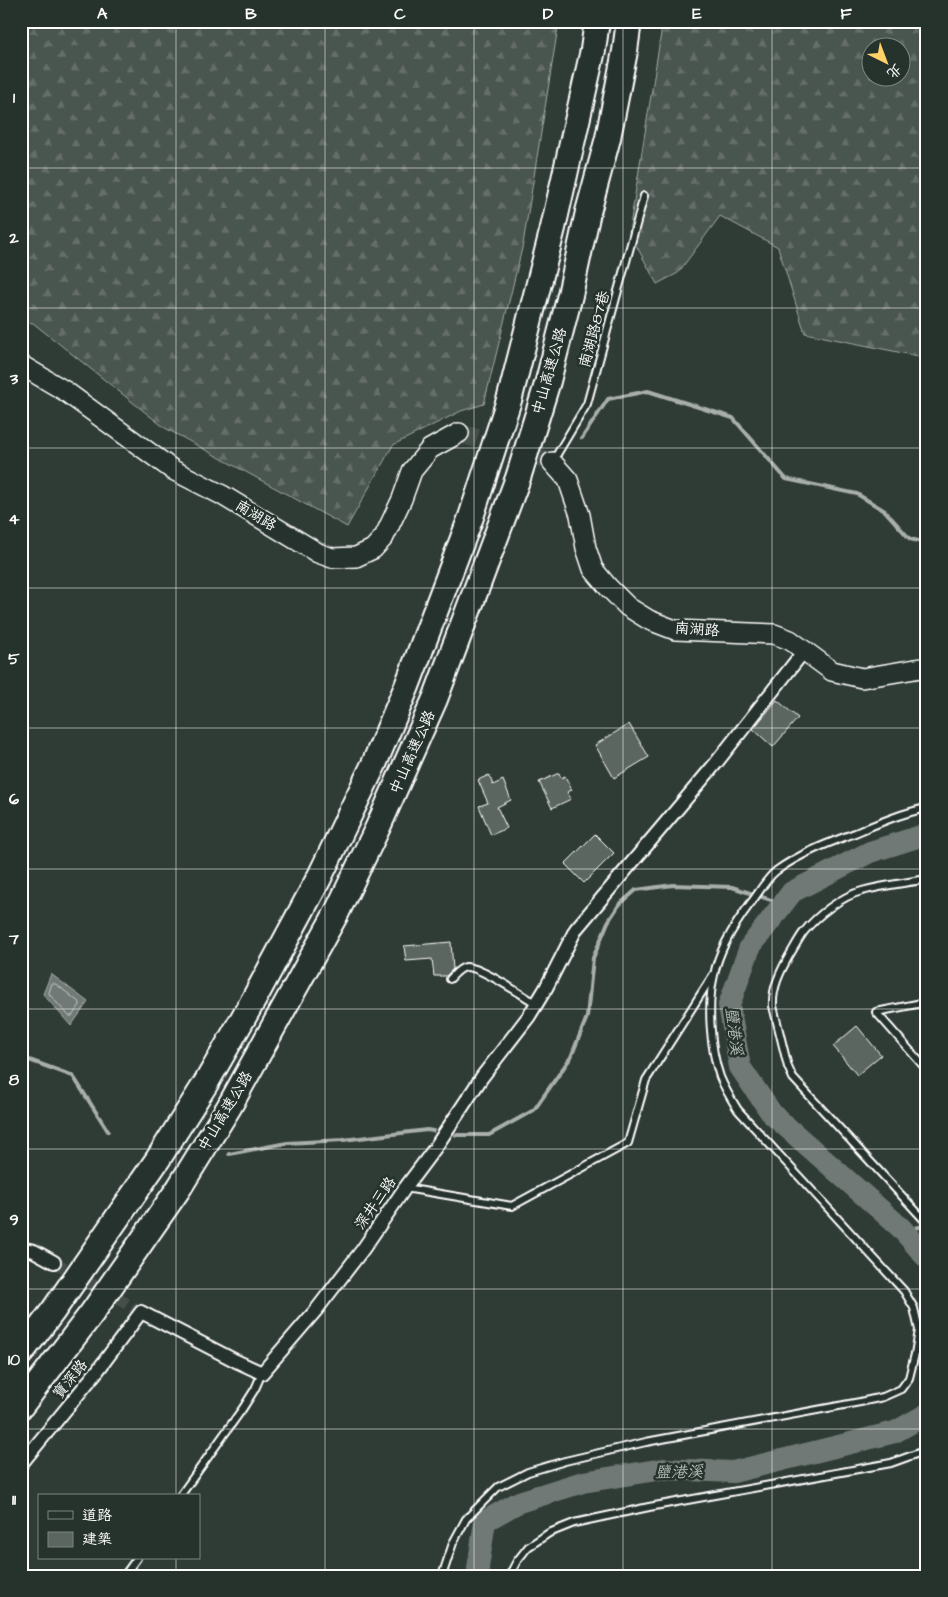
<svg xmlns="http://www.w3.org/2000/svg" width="948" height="1597" viewBox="0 0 948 1597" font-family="'Architects Daughter','LXGW WenKai TC',sans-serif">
  <defs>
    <pattern id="forest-firs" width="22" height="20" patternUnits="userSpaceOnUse" patternTransform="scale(1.25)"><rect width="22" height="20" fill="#4a544f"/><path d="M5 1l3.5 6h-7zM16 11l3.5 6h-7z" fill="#656e69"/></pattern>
  </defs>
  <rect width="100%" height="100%" fill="#2f3b35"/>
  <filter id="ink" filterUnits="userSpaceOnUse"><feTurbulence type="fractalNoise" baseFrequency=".02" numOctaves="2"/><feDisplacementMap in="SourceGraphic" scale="10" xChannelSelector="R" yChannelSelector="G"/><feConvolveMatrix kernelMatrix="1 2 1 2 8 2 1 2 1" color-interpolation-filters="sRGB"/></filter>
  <g filter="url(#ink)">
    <!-- forest -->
    <g fill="url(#forest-firs)" stroke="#a4aaa7" fill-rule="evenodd">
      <path d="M21,21H559L523,244L484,404L461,411L393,445L347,527L165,428L33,323L21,321Z"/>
      <path d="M663,21H927V358L805,333L778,247L720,216L678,273L657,284L629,232ZM870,48H900V78H870Z"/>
    </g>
    <!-- water -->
    <path fill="#707975" stroke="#a9afac" d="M51,974L88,1002L71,1026L43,994Z"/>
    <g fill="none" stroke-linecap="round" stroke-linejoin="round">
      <!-- shore -->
      <path stroke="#c6c9c8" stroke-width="1" d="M52,984H56L80,1003V1005L72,1016H69L49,994Z"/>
      <!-- stream -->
      <g stroke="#a9afac" stroke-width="4">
        <path d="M582,438L608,399L648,391L733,418L786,479L857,494L885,511L910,539L927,543"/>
        <path d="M21,1057L73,1076L108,1131"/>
        <path d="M456,1135H489L534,1110L571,1057L587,1017L593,958L608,922L619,905L636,890L673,885L732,887L783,904"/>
        <path d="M229,1154L287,1143L343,1140L427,1130L433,1131"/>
        <path d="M904,1231L927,1225"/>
      </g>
      <!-- river -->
      <g stroke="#707975" stroke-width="22">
        <path d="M927,834L870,852L792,892L750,947L729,1005L740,1067L772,1114L901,1228L927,1258"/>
        <path d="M479,1576L478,1568L485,1521L519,1502L583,1482L663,1469L733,1472L895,1432L927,1414"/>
      </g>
    </g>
    <!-- building -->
    <g fill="#5b6661" stroke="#fff">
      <path d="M777,700L798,718L773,747L753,729Z"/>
      <path d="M629,724L649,757L614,778L595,745Z"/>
      <path d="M559,773L561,778L565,776L572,790L567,792L571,799L552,808L539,782Z"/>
      <path d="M489,775L493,785L503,780L511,800L497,807L507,828L491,835L479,806L488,803L478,780Z"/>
      <path d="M595,834L614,853L584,883L565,864Z"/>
      <path d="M451,942L453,969L446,976H434L432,959L406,961L404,946Z"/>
      <path d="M857,1026L881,1055L857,1075L833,1046Z"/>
    </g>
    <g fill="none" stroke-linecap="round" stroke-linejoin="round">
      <!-- street-tunnel -->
      <path stroke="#444f49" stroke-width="12" stroke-dasharray="12 6" stroke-linecap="butt" d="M54,1262L141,1312"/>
      <!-- secondary-tunnel -->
      <path stroke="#444f49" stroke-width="19" stroke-dasharray="19 9" stroke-linecap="butt" d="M459,433L552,462"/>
      <!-- lane casing -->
      <g stroke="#fff" stroke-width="10">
        <g id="lane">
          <path d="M553,461L587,404L644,196"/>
          <path d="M927,879C906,883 883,885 862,891C842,896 816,916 803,933C798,940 794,948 789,956C780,972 772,988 773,1006L788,1067L793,1078L927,1223"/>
          <path d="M450,979C454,975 459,968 466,967C480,966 523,996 537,1004"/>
          <path d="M927,1002L876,1012L927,1070"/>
          <path d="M405,1188L512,1206L628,1143L646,1080L713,975"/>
          <path d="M180,1496L243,1408L255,1389L262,1373"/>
          <path d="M124,1576L137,1558"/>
          <path d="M442,1576L453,1543L466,1519L498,1487L528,1472L565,1461L646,1442L860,1402L883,1397L901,1389L909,1378L915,1354L919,1330L914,1308L904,1291L738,1110C731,1099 725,1089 720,1077C710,1048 707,1004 714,975C719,949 735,924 750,904C759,893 765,880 776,871C799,854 828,843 855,833C879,823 902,813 927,808"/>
          <path d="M509,1576L517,1561L528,1547L549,1533L574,1523L649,1507L891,1463L927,1450"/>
        </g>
      </g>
      <!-- street casing -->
      <g stroke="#fff" stroke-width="16">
        <g id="street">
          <path d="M21,1248L34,1251L54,1262"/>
          <path d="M21,1464L98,1370L141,1312L236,1361L262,1373L317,1309L363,1249L405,1188L435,1148L482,1077L529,1016L546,988L576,929L716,763L804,651"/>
        </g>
      </g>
      <!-- secondary casing -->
      <g stroke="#fff" stroke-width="22">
        <g id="secondary">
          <path d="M21,365L65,391L173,470L222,495L318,553L332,558L356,557L373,549L384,537L402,499L412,471L430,449L459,433"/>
          <path d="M552,462L568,480L580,515L586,548L593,569L608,587L628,607L649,620L675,630L774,634L790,640L832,671L862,678L927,667"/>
        </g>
      </g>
      <!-- highway casing -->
      <g stroke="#fff" stroke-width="28">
        <g id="highway">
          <path d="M21,1353L53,1311L158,1159L206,1083L254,999L319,878L374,764L407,686L471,517L510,397L553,228L593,50L597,21"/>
          <path d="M21,1406L92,1313L179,1188L229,1107L336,914L378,827L435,699L518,478L548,381L570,295L588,212L608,138L625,51L629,21"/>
        </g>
      </g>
      <!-- lane -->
      <use href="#lane" stroke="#26332d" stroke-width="6"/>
      <!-- street -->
      <use href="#street" stroke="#26332d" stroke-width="12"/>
      <!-- secondary -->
      <use href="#secondary" stroke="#26332d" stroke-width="19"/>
      <!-- highway -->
      <use href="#highway" stroke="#26332d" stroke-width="24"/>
    </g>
  </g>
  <!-- grid -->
  <path fill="none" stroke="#fff" stroke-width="1" stroke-opacity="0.55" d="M176,21V1496M325,21V1576M474,21V1576M623,21V1576M772,21V1576M21,168H927M21,308H927M21,448H927M21,588H927M21,728H927M21,869H927M21,1009H927M21,1149H927M21,1289H927M21,1429H927M176,1558V1576"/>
  <g text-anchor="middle" stroke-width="5" stroke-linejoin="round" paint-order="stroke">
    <!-- street labels -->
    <g font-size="15" fill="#fff" stroke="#26332d">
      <text transform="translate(594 329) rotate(-75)" y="5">南湖路87巷</text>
      <text transform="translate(549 371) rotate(-74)" y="5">中山高速公路</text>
      <text transform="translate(256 515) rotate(31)" y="5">南湖路</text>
      <text transform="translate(697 629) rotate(4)" y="5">南湖路</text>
      <text transform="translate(412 752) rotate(-66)" y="5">中山高速公路</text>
      <text transform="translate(225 1111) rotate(-59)" y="5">中山高速公路</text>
      <text transform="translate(375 1203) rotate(-55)" y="5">深井三路</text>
      <text transform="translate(70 1379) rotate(-51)" y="5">寶深路</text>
    </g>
    <!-- water labels -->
    <g font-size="16" font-style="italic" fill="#b8bcba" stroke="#26332d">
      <text transform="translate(735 1031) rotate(83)" y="6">鹽港溪</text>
      <text transform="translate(679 1471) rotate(-1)" y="6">鹽港溪</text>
    </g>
  </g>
  <!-- margin -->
  <rect width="948" height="1597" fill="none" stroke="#26332d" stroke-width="55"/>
  <!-- legend -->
  <rect x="38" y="1494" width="162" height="65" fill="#26332d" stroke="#7d8581"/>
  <rect x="48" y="1511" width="25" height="8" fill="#26332d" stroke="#7d8581"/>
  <text x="82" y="1520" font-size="15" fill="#ffffff">道路</text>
  <rect x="48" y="1532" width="25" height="15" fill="#5b6661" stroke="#7d8581"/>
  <text x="82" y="1544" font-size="15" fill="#ffffff">建築</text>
  <!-- north arrow -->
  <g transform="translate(886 62) rotate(138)"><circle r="24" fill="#26332d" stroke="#7d8581"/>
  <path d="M0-4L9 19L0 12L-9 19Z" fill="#ffd166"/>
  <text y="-8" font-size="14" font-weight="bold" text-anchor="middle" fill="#ffffff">北</text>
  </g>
  <rect x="28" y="28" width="892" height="1542" fill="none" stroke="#fff" stroke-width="2"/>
  <g font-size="16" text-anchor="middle" font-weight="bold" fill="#fff">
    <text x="102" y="19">A</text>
    <text x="251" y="19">B</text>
    <text x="400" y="19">C</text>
    <text x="548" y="19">D</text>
    <text x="697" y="19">E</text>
    <text x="846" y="19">F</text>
    <text x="14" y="103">1</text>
    <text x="14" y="243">2</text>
    <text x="14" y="384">3</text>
    <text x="14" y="524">4</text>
    <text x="14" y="664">5</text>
    <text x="14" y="804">6</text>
    <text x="14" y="944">7</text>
    <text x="14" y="1085">8</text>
    <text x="14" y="1225">9</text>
    <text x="14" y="1365">10</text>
    <text x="14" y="1505">11</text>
  </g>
</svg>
